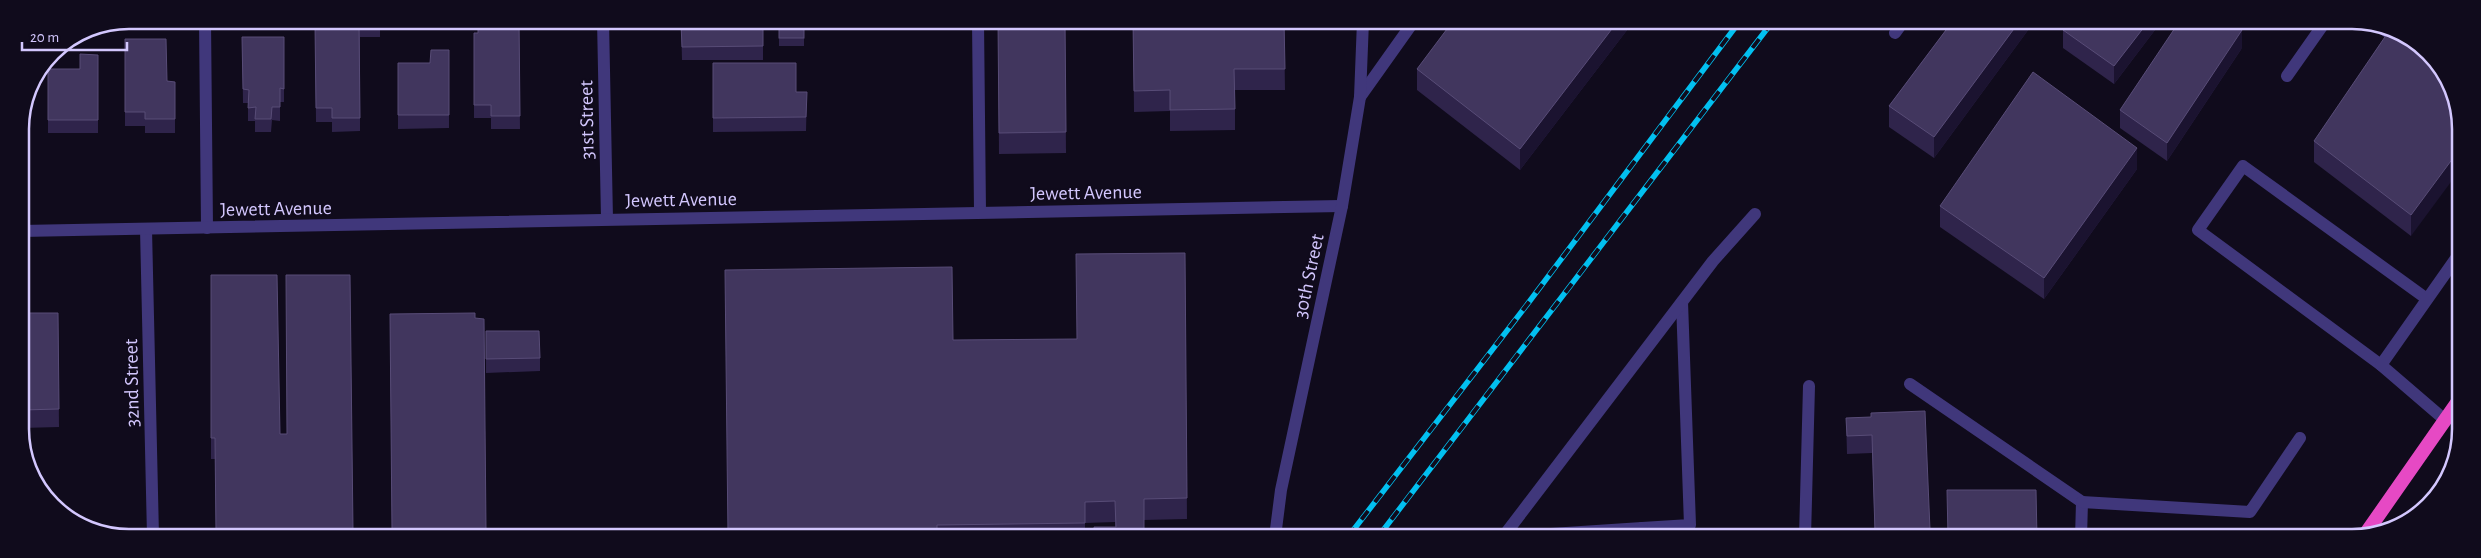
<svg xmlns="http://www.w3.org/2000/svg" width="2481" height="558" viewBox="0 0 2481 558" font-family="'Alegreya Sans',sans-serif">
  <rect width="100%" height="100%" fill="#100b1c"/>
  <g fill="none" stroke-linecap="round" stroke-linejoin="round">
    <!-- service -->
    <g stroke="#40377b" stroke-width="12">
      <path d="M978,21L980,212"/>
      <path d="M2375,23L2402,42"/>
      <path d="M2287,76L2325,22"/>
      <path d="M2381,365L2198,230L2243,166L2427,299"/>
      <path d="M1910,384L2082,502L2081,538"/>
      <path d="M2445,420L2381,365L2459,254"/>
      <path d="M2082,502L2250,512L2300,438"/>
      <path d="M1642,528L1690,525L1682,302"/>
      <path d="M1503,537L1713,261L1755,214"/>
      <path d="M1503,537L1642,528V537"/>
      <path d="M1805,537L1809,386"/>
    </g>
    <!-- minor -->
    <g stroke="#40377b" stroke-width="12">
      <path d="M205,20L207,228"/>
      <path d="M603,20L607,219"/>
      <path d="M1895,33L1903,22"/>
      <path d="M146,229L153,536"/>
    </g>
    <!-- tertiary -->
    <g stroke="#40377b" stroke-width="12">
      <path d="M1360,97L1414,21"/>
      <path d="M21,231L1342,206"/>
      <path d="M1275,537L1281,490L1342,206L1360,97L1363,21"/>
    </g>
    <!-- trunk -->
    <path stroke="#e649c4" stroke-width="14" d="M2364,536L2459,400"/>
    <!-- rail casing -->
    <g stroke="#02c0f0" stroke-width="5.5">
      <g id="rail">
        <path d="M1348,537L1529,302L1740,21"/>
        <path d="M1378,537L1773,21"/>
      </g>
    </g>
    <!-- rail -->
    <use href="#rail" stroke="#100b1c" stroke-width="4" stroke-dasharray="11" stroke-linecap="butt"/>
  </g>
  <!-- wall -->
  <g fill="#2f244b">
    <rect x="140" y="20" width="40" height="5"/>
    <path d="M380,20V37H360V131L332,132V122H316L315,24L336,23Z"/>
    <path d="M519,20L520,129H491V118H474V33H478Z"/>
    <path d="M763,21V60H682L681,23Z"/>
    <rect x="779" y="21" width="25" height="25"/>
    <path d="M998,21H1065L1066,153L999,154Z"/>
    <path d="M1133,21H1284L1285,90H1235V130L1170,131V111L1134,112Z"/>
    <path d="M1634,21L1520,170L1417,90V69Z"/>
    <path d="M1952,22H2034L1934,158L1889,127V106Z"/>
    <path d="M2161,22L2114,84L2063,48V30Z"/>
    <path d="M242,37H284V102H280V121L272,120L271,132H255V121H248V103H243Z"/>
    <path d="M125,39L167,81L175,82V133H145V126H125Z"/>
    <path d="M2242,48L2167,161L2120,128V110Z"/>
    <path d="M449,50V128L398,129V63H430Z"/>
    <path d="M2429,52L2411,236L2314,162V141Z"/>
    <path d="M98,55V133H48V69H80Z"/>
    <path d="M713,63L796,92H807L806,131L713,132Z"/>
    <path d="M2137,169L2044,299L1940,227V206Z"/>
    <path d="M1185,253L1187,519L1144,520L1115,527V522L1085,523V537L727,536L953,340L1077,339Z"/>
    <path d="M211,275L280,434H287L350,275L353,536H216L215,459H211Z"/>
    <path d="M21,313H58L59,427L22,428Z"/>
    <path d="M390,314L484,319L486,536H392Z"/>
    <path d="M486,331L540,358V371L486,373Z"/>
    <path d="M1871,417L1930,530V537H1875L1872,453L1847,454L1846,418Z"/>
  </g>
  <!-- shaded-wall -->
  <g fill="#1b1330">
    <path d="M1618,21H1634L1520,170V149Z"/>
    <path d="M2019,22H2034L1934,158V137Z"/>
    <path d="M2148,22H2161L2114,84V66Z"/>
    <path d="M2242,30V48L2167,161V143Z"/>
    <path d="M2137,148V169L2044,299V278Z"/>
    <path d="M2459,150V171L2411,236V215Z"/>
  </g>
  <!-- building -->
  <g fill="#41365e" stroke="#584c77">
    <path d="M336,20H380V24L359,23L360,118H332V108H316L315,24L336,23Z"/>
    <path d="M478,20H519L520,116H491V105H474V33H478Z"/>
    <path d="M690,21H763V46L682,47L681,23H690Z"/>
    <rect x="779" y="21" width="25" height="17"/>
    <path d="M998,21H1065L1066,132L999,133Z"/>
    <path d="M1133,21H1284L1285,69H1234L1235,109L1170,110V90L1134,91Z"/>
    <path d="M1453,21H1618L1520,149L1417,69Z"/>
    <path d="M1952,22H2019L1934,137L1889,106Z"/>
    <path d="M2070,22H2148L2114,66L2063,30Z"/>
    <path d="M2179,22H2228L2242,30L2167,143L2120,110Z"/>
    <path d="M2389,31L2429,52L2459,107V150L2411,215L2314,141Z"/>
    <path d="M242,37H284V89L280,88V107H272L271,119H255L256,107L248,108L249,90L243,89Z"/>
    <path d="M125,39H166L167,81L175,82V119H145V112H125Z"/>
    <path d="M431,50H449V115H398V63H430Z"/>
    <path d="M80,54L98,55V120H48V69H80Z"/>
    <path d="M713,63H796V92H807L806,117L713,118Z"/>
    <path d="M2033,72L2137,148L2044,278L1940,206Z"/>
    <path d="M1185,253L1187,498L1144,499V537H1094V527H1116L1115,501L1085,502V523L937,525V537L728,536L725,270L952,267L953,340L1077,339L1076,254Z"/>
    <path d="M211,275H277L280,434H287L286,275H350L353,531L216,532L215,438H211Z"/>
    <path d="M21,313H58L59,409L22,410Z"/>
    <path d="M475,313V318L484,319L486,529L392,530L390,314Z"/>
    <path d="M486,331H539L540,358L486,359Z"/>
    <path d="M1925,411L1930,530L1875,532L1872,435L1847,436L1846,418L1871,417V413Z"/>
    <path d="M1947,490H2036L2037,538L1948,537Z"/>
  </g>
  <g text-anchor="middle" stroke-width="4" stroke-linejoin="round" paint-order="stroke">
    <!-- street labels -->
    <g font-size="20" fill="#d3c7fe" stroke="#100b1c">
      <text transform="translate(586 120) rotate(-91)" y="7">31st Street</text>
      <text transform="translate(1086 192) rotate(-1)" y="7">Jewett Avenue</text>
      <text transform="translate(681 199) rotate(-1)" y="7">Jewett Avenue</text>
      <text transform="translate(276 208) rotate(-1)" y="7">Jewett Avenue</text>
      <text transform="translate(1308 276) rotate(-78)" y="7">30th Street</text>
      <text transform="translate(131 383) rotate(-91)" y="7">32nd Street</text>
    </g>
  </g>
  <!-- crop -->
  <path d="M0 0H2481V558H0ZM129 29H2352A100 100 0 0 1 2452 129V429A100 100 0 0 1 2352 529H129A100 100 0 0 1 29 429V129A100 100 0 0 1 129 29Z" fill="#100b1c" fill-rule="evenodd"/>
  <path fill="none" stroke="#d3c7fe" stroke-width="2.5" d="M129 29H2352A100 100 0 0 1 2452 129V429A100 100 0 0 1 2352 529H129A100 100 0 0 1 29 429V129A100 100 0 0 1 129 29Z"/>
  <!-- scale -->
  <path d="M22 42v8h105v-8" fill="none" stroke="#d3c7fe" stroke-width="2.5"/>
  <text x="30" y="42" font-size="15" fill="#d3c7fe" stroke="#100b1c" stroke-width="4" paint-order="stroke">20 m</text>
</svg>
